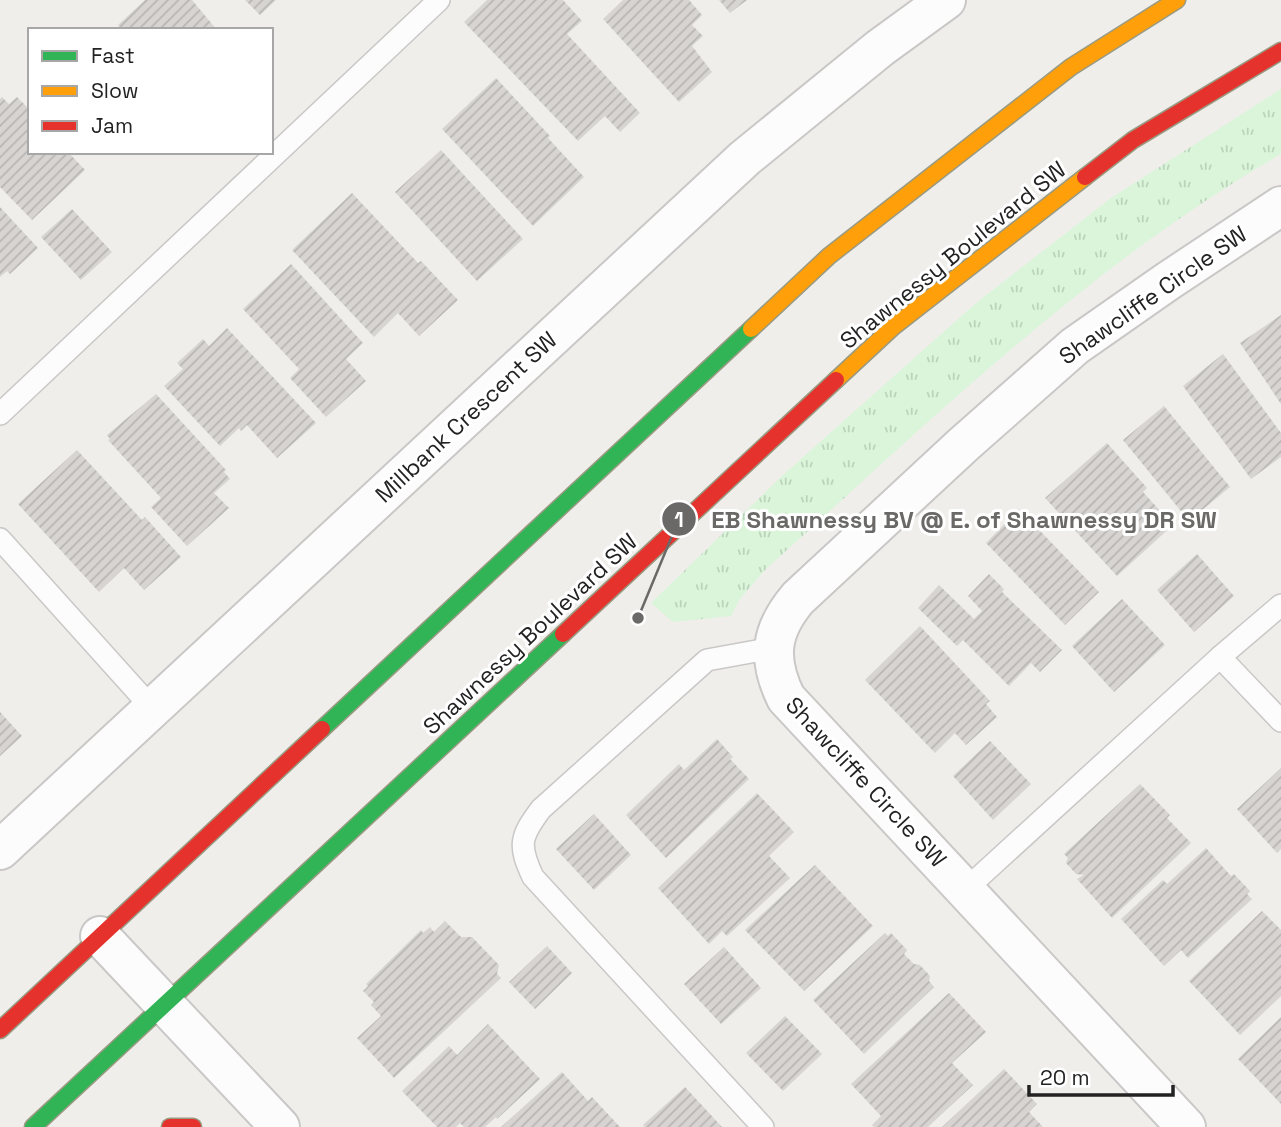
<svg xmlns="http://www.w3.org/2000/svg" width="1281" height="1127" viewBox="0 0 1281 1127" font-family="'Space Grotesk',sans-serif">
  <defs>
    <pattern id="park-tufts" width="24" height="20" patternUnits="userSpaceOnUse" patternTransform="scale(1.75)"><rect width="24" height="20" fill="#daf5da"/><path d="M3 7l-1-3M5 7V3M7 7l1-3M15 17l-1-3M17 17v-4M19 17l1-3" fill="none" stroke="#bbd2bb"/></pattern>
    <pattern id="building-hatch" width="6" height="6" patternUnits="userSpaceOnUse" patternTransform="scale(1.75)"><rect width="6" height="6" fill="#d7d4d2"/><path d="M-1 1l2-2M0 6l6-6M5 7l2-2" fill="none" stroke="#b8b6b4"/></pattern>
  </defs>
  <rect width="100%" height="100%" fill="#f0eeeb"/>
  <!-- park -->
  <path fill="url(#park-tufts)" d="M1281,89V154C1089,265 929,422 765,570L740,599L731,616L673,622L651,603L783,475L976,303L1111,198Z"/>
  <!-- building -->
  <g fill="url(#building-hatch)">
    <path d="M145,0H192L217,30H122L118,25Z"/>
    <path d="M245,0H276L260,15Z"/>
    <path d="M487,0H563L582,21L567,34L640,113L620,132L605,116L578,141L464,22Z"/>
    <path d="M623,0H689L702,15L692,25L703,36L692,46L712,72L679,102L603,19Z"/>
    <path d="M719,0H747L730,13Z"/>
    <path d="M496,78L550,136L548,138L584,177L533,226L442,129Z"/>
    <path d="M2,97L9,104L17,97L30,110V152H68L85,170L32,220L0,187V99Z"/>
    <path d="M441,150L523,239L477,281L395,192Z"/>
    <path d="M352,193L418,263L421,261L458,300L419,336L398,313L374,337L292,250Z"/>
    <path d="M0,207L38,248L10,274L7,271L0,277Z"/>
    <path d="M72,209L112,252L81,280L41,237Z"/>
    <path d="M291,264L363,343L346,359L366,381L326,417L290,378L299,369L243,309Z"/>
    <path d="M1281,315V404L1240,343Z"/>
    <path d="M227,328L316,423L277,458L247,425L241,431L239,428L220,446L164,386L183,369L177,363L203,339L209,346Z"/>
    <path d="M1223,354L1281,433V457L1251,479L1183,386Z"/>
    <path d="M156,394L226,470L224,472L230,479L214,493L229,508L187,546L151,507L161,498L108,440L110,439L107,435Z"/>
    <path d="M1164,406L1230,487L1189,521L1123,440Z"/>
    <path d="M1107,443L1147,488L1143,492L1173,525L1117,576L1045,498Z"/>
    <path d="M77,450L142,520L145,517L181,557L144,590L124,568L99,592L18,504Z"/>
    <path d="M1019,509L1099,592L1065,625L986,543Z"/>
    <path d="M1197,554L1234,596L1194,632L1157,590Z"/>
    <path d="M989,574L1004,589L1002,592L1062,650L1040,672L1031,663L1009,686L963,640L957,646L918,608L939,585L974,619L982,611L968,596Z"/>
    <path d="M1122,599L1165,645L1114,692L1072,646Z"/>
    <path d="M920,626L990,701L986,704L997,717L966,745L955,733L935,753L865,680Z"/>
    <path d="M0,712L22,736L0,756Z"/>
    <path d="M717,739L733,757L730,759L749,779L666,858L626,815L679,764L684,770Z"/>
    <path d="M990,741L1031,784L993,820L953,776Z"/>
    <path d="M1281,768V849L1277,853L1237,809Z"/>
    <path d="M1140,784L1170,815L1167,818L1191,843L1112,918L1077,879L1084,875L1076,874L1066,863L1068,858L1064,854Z"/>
    <path d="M757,793L794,832L769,856L790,878L727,936L722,931L709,944L658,888Z"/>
    <path d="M594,814L631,855L594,890L556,849Z"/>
    <path d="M1206,848L1231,876L1234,874L1250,891L1247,894L1252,899L1188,958L1181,950L1164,966L1121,919L1163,880L1167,884Z"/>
    <path d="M815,865L873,926L804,991L745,930Z"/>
    <path d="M1262,911L1281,930V996L1240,1035L1189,981Z"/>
    <path d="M445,921L461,937H472L499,965L497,974L501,978L394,1078L357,1038L381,1016L371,1005L374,1002L363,991L368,986L366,984L421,930L423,933L430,927L434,932Z"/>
    <path d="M885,933L888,936L891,933L907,950L904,954L914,964L920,965L930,976L929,981L934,987L864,1054L813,1000Z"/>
    <path d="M547,946L572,973L535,1009L509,982Z"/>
    <path d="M724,947L761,988L721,1024L684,984Z"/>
    <path d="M949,993L986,1032L952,1063L973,1085L928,1127H874L872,1125L881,1116L851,1084Z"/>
    <path d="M785,1016L822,1054L783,1091L746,1053Z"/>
    <path d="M1281,1017V1104L1238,1059Z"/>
    <path d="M488,1024L540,1079L497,1119L496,1117L485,1127H464L460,1123L456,1127H437L402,1091L449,1046L457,1055Z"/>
    <path d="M1004,1069L1037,1104L1029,1112L1043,1127H942Z"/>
    <path d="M562,1072L588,1101L592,1097L620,1127H501Z"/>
    <path d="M685,1087L722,1127H645L643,1125Z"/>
  </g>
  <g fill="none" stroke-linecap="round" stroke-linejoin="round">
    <!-- lane casing -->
    <g stroke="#c9c8c7" stroke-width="24">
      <g id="lane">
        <path d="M0,414L439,0"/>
        <path d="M0,539L152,708"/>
        <path d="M1220,657L1281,721"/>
        <path d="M965,890L1220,657L1281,605"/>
        <path d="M763,1127L533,877C518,845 520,837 541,809L707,660L773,648"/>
      </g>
    </g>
    <!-- street casing -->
    <g stroke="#c9c8c7" stroke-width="42">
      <g id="street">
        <path d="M0,850L745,158L880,48L946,0"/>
        <path d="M100,936L280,1127"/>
        <path d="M1186,1127L786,698C767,659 770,631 798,598L964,444L1075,346L1168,281L1281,206"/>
      </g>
    </g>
    <!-- fast casing -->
    <g stroke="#999a82" stroke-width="19">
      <g id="fast">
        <path d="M322,729L751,329"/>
        <path d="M33,1127L563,634"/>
      </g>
    </g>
    <!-- slow casing -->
    <g stroke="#999a82" stroke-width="19">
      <g id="slow">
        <path d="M751,329L829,256L1071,67L1177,0"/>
        <path d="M836,380L893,327L1085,177"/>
      </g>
    </g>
    <!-- jam casing -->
    <g stroke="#999a82" stroke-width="19">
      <g id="jam">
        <path d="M1085,177L1133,140L1281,51"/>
        <path d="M563,634L836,380"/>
        <path d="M0,1030L322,729"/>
        <path d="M170,1127H193"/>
      </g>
    </g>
    <!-- lane -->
    <use href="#lane" stroke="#fdfcfc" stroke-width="21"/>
    <!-- street -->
    <use href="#street" stroke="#fdfcfc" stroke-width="38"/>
    <!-- fast -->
    <use href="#fast" stroke="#30b455" stroke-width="16"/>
    <!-- slow -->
    <use href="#slow" stroke="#ff9f0a" stroke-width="16"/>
    <!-- jam -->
    <use href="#jam" stroke="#e5322d" stroke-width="16"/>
  </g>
  <g text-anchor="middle" stroke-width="6" stroke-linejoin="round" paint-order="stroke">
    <!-- street labels -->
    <g font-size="23" fill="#222" stroke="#fff">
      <text transform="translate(953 255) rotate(-39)" y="8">Shawnessy Boulevard SW</text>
      <text transform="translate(1153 295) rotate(-35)" y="8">Shawcliffe Circle SW</text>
      <text transform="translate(466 417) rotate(-43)" y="8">Millbank Crescent SW</text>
      <text transform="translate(530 634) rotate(-43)" y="8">Shawnessy Boulevard SW</text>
      <text transform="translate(866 782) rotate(47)" y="8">Shawcliffe Circle SW</text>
    </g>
  </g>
  <!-- callouts -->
  <path fill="none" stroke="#6a6968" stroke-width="2.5" d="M638 618L679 519"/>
  <g fill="#6a6968" stroke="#fff" stroke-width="2.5">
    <circle cx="638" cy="618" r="7"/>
    <circle cx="679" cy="519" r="18"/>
  </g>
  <g font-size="21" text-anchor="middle" font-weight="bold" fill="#fff">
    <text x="679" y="527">1</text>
  </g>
  <g font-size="24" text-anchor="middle" font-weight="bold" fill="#6a6968" stroke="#fff" stroke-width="6" stroke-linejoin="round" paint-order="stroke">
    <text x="964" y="528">EB Shawnessy BV @ E. of Shawnessy DR SW</text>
  </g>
  <!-- legend -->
  <rect x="28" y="28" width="245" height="126" fill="#ffffff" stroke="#a7a7a7" stroke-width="2"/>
  <rect x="42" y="51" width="35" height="10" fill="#30b455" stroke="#a7a7a7" stroke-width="2"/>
  <text x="91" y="63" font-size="21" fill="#222222">Fast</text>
  <rect x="42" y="86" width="35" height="10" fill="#ff9f0a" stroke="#a7a7a7" stroke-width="2"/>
  <text x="91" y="98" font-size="21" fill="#222222">Slow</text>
  <rect x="42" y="121" width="35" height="10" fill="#e5322d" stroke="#a7a7a7" stroke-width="2"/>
  <text x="91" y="133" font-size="21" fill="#222222">Jam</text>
  <!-- scale -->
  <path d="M1029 1085v10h144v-10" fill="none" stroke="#222222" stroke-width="3.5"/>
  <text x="1040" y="1085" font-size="21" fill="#222222" stroke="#ffffff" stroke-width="5" paint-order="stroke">20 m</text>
</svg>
